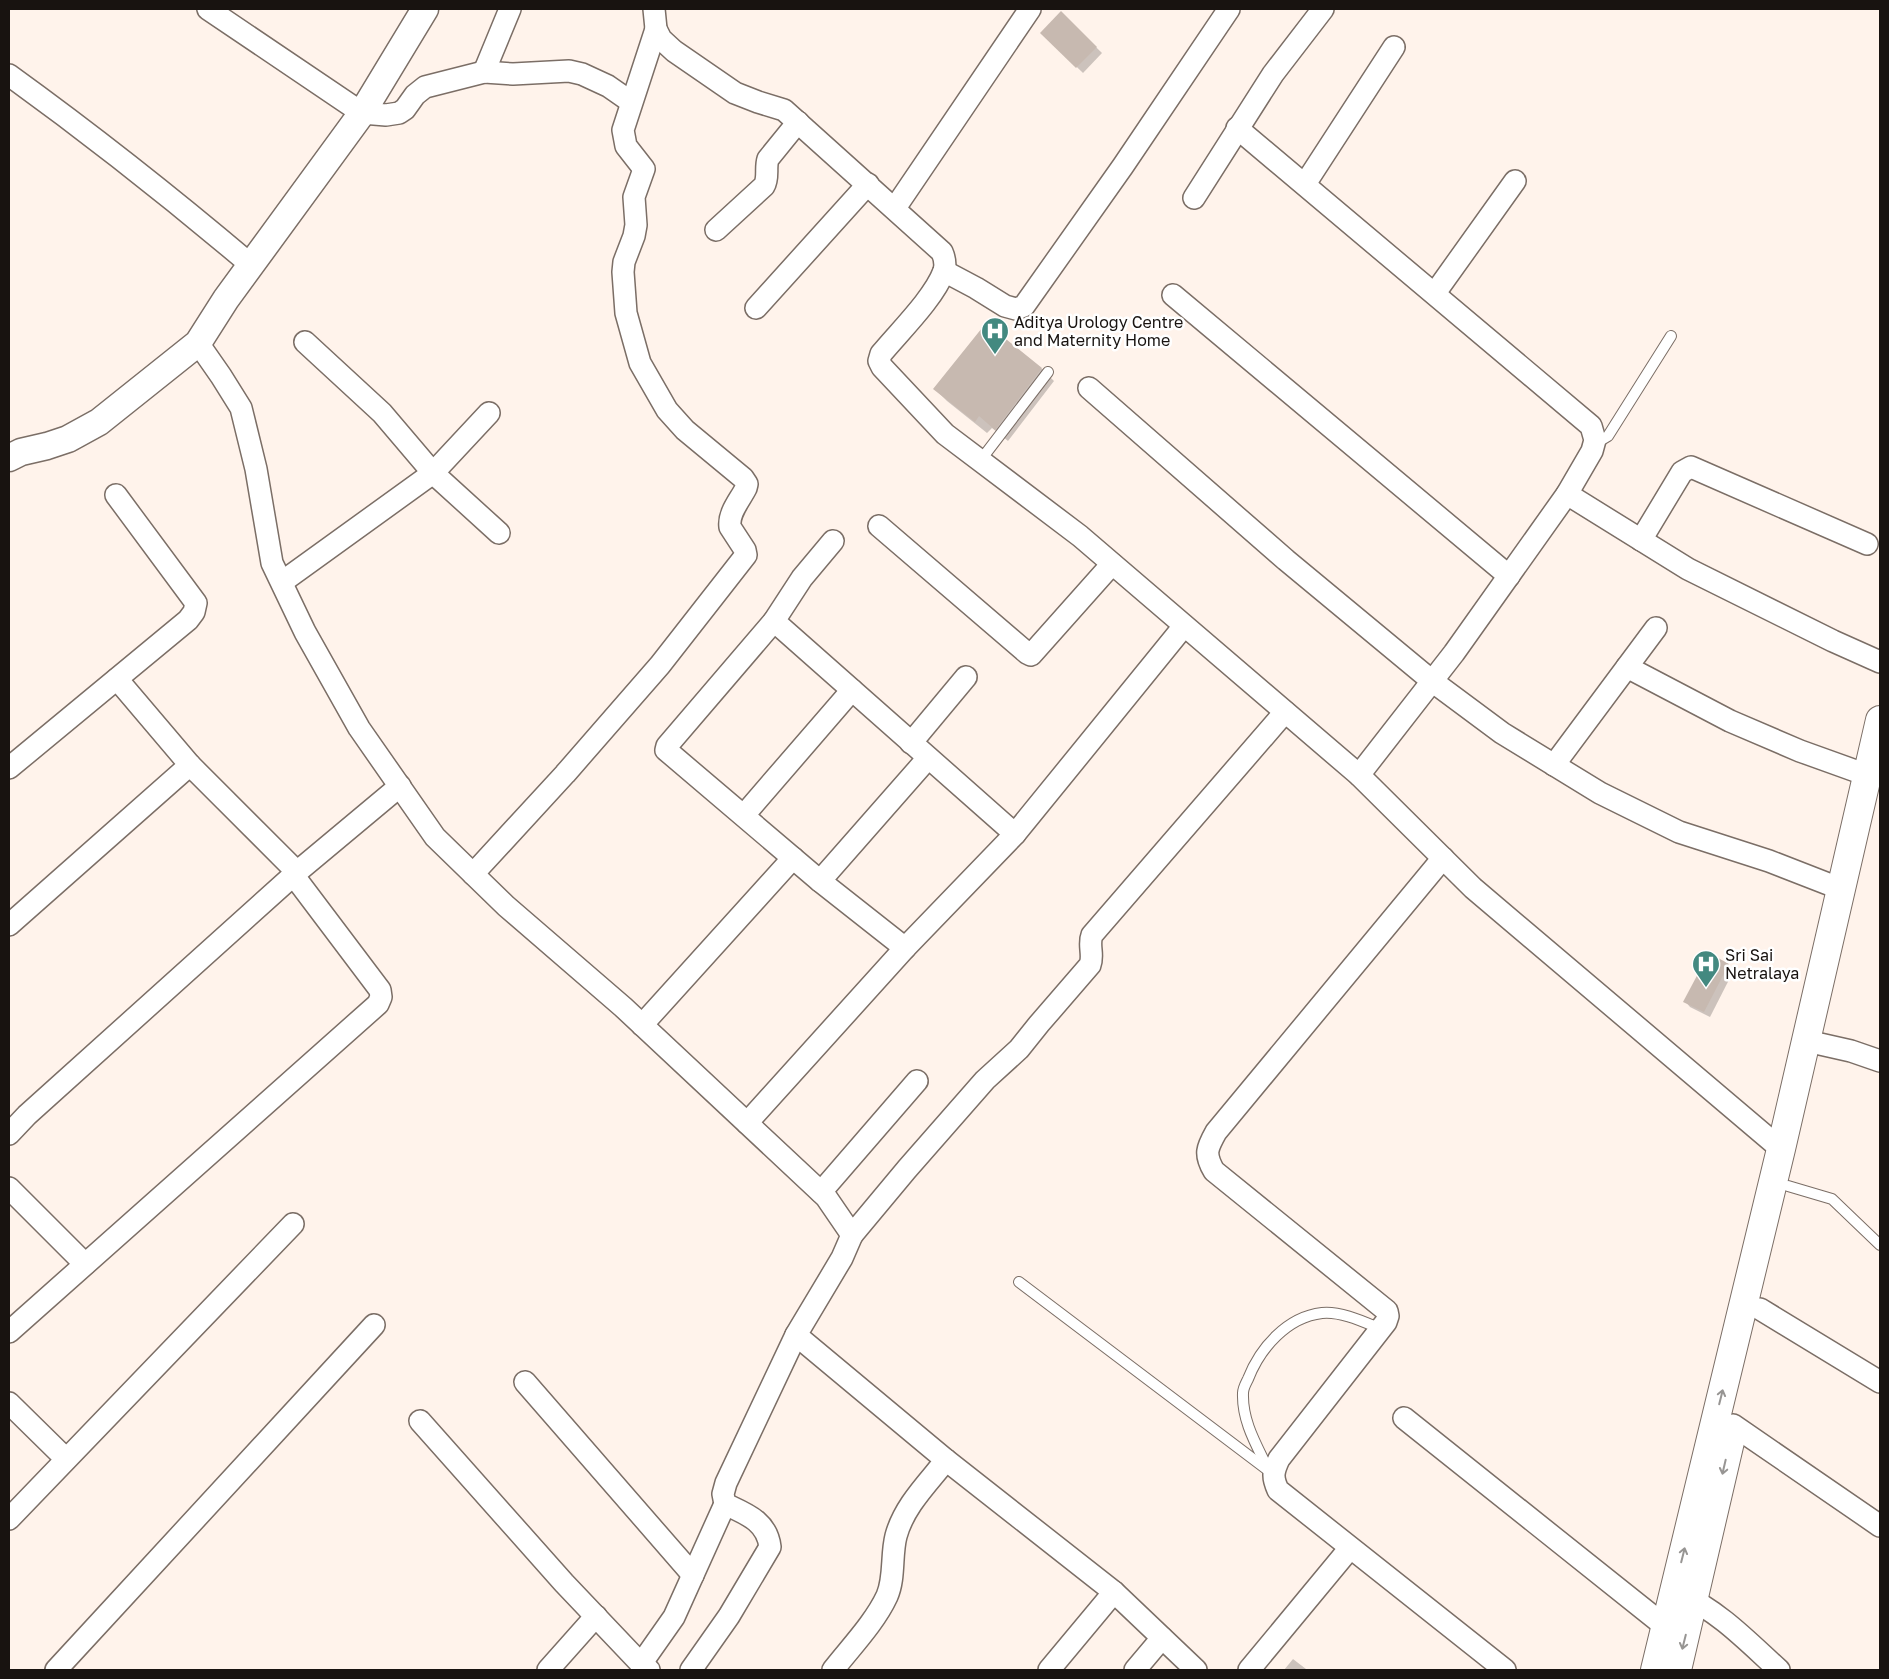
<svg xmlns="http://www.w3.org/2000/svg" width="1889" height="1679" viewBox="0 0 1889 1679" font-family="'Golos Text',sans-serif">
  <rect width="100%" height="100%" fill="#fff3eb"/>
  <!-- shadow -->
  <g fill="#0003">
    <path d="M1061,13L1102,53L1083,73L1042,33Z"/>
    <path d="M986,324L1042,369L1054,381L1008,441L992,428L987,433L947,401L935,389Z"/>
    <path d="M1728,965L1734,970L1710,1017L1690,1007L1685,1001Z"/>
    <path d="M1293,1659L1306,1669L1307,1670H1284Z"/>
  </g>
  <!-- building -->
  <g fill="#c7b9b0">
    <path d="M1061,11L1097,47L1076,68L1040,33Z"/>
    <path d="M986,323L1042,368L995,430L979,416L975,422L933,389Z"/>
    <path d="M1709,953L1729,964L1704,1012L1683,1002Z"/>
  </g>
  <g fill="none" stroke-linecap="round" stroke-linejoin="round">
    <!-- service casing -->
    <g stroke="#7b6e66" stroke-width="12">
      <g id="service">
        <path d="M1595,440L1603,439L1608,436L1671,336"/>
        <path d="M980,461L1048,372"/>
        <path d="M1788,1186L1832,1199L1880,1245"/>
        <path d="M1019,1282L1269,1471"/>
        <path d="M1268,1469C1256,1444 1242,1421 1243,1393C1243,1388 1246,1383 1248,1379C1260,1348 1287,1317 1322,1313C1341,1311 1364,1322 1381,1329"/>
      </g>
    </g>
    <!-- minor casing -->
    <g stroke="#7b6e66" stroke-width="24">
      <g id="minor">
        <path d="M208,9L362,113L386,115L399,113L405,109L415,95L425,87L484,72L513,74L569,71L582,74L608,86L631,102"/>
        <path d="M654,9L656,29L661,39L674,51L735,93L758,102L784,110L942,252C945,259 946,264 944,271C934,298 900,331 881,354L879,361L882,367L945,434L1080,536L1359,775L1473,888L1781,1149"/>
        <path d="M484,72L510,9"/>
        <path d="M9,75C92,135 173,199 251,265"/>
        <path d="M1237,128L1591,426L1595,440L1592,451L1567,494L1454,653L1359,775"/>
        <path d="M1305,184L1394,47"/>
        <path d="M1194,198L1273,74L1323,9"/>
        <path d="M895,208L1030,9"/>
        <path d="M716,230L764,186C769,178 765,168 768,159L798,122"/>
        <path d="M944,271L976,288L1005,306L1016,309L1024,306L1123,166L1229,9"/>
        <path d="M1435,293L1515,181"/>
        <path d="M1173,295L1509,576"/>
        <path d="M756,308L868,184"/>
        <path d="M305,342L382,413L433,473L499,533"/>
        <path d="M198,343L221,376L241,408L256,469L272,563L305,632L359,728L435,837L506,906L623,1007L826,1197L852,1235L842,1258L796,1335L946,1460L1114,1592L1196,1670"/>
        <path d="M1089,388L1286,560L1432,681L1502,733L1600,793L1679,832L1769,861L1841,889"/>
        <path d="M1567,494L1688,569L1833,641L1880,662"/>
        <path d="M879,526L1027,653L1031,655L1112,564"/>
        <path d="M1641,540L1682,472L1691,467L1867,544"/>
        <path d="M833,541L802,578L774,621L1015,834L1184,626"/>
        <path d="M282,582L433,473L489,413"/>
        <path d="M774,621L667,746L666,750L820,881L905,948"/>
        <path d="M1627,667L1730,721L1800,751L1867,775"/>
        <path d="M911,743L966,677"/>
        <path d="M190,765L297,872"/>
        <path d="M1554,765L1656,628"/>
        <path d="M9,768L188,620L194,612L196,603L116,495"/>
        <path d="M744,815L852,690"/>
        <path d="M1443,858L1216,1132C1207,1148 1204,1154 1214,1171L1387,1311L1388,1316L1386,1322L1279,1459C1273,1472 1272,1477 1278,1490L1505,1670"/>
        <path d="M473,874L565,774L660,665L746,555L745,550L730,527C728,513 740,500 746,488L747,484L743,478L685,430L667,410L640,363L626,313L623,272L624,262L634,236L636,225L634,197L644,169L626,146L623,130L656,29"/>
        <path d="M820,881L928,758"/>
        <path d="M9,925L190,765L117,679"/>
        <path d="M642,1025L793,858"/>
        <path d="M1820,1044L1851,1051L1880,1061"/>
        <path d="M747,1123L905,948L1015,834"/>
        <path d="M9,1134L27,1115L297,872L400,786"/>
        <path d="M9,1188L85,1264"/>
        <path d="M821,1192L917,1081"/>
        <path d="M852,1235L907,1169L985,1080L1019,1049L1039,1024L1090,965C1094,955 1088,945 1092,935L1285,712"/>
        <path d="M1760,1309L1880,1382"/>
        <path d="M9,1332L378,1004L381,997L380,990L294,876"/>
        <path d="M525,1382L693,1575"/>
        <path d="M9,1403L66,1459"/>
        <path d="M1404,1418L1666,1627"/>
        <path d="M420,1421L564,1583L641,1664L649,1670"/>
        <path d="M1733,1425L1880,1526"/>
        <path d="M9,1519L293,1224"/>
        <path d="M1681,1594C1720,1612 1748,1642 1779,1670"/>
        <path d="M641,1664L674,1617L725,1504"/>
        <path d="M56,1670L374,1325"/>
        <path d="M548,1670L596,1616"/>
        <path d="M691,1670L729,1616L770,1547C767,1521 746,1514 725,1504L723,1494L726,1483L796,1335"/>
        <path d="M833,1670C851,1647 875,1622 887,1596C895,1578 891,1555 896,1536C904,1506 928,1483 946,1460"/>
        <path d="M1049,1670L1114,1592"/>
        <path d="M1135,1670L1162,1638"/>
        <path d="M1249,1670L1350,1548"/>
      </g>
    </g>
    <!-- tertiary casing -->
    <g stroke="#7b6e66" stroke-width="29">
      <path id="tertiary" d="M9,458L21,452L47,446L68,439L99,422L198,343L226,299L362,113L425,9"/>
    </g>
    <!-- primary casing -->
    <g stroke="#7b6e66" stroke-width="30">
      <g id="primary">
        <path d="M1655,1670L1781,1149L1880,720"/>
        <path d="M1677,1670L1732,1433"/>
      </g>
    </g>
    <!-- service -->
    <use href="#service" stroke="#fff" stroke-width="10"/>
    <!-- minor -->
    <use href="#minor" stroke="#fff" stroke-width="21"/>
    <!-- tertiary -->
    <use href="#tertiary" stroke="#fff" stroke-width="26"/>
    <!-- primary -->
    <use href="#primary" stroke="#fff" stroke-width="28"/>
  </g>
  <!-- one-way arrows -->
  <defs><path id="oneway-shaft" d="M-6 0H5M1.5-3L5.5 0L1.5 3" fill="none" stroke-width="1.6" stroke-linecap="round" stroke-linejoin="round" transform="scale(1.25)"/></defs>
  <g stroke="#979593">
    <use href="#oneway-shaft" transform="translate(1721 1397) rotate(-76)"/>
    <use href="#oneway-shaft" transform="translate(1724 1467) rotate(103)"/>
    <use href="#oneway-shaft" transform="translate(1683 1555) rotate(-76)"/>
    <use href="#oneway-shaft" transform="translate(1684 1642) rotate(104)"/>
  </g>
  <!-- icons -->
  <defs>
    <g id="hospital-pin" transform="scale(1.4375)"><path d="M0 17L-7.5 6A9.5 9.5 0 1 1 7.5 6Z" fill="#438980" stroke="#fff"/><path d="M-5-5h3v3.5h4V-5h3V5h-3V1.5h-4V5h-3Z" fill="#fff"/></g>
  </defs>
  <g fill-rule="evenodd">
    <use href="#hospital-pin" x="995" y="331"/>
    <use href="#hospital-pin" x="1706" y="964"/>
  </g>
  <g text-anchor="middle" stroke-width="5" stroke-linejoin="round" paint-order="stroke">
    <!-- poi labels -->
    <g font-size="16" fill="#181310" stroke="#fff" text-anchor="start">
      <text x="1014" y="328">Aditya Urology Centre<tspan x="1014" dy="18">and Maternity Home</tspan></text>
      <text x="1725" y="961">Sri Sai<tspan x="1725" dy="18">Netralaya</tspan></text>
    </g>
  </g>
  <!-- border -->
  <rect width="1889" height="1679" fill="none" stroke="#181310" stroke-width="20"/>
</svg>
